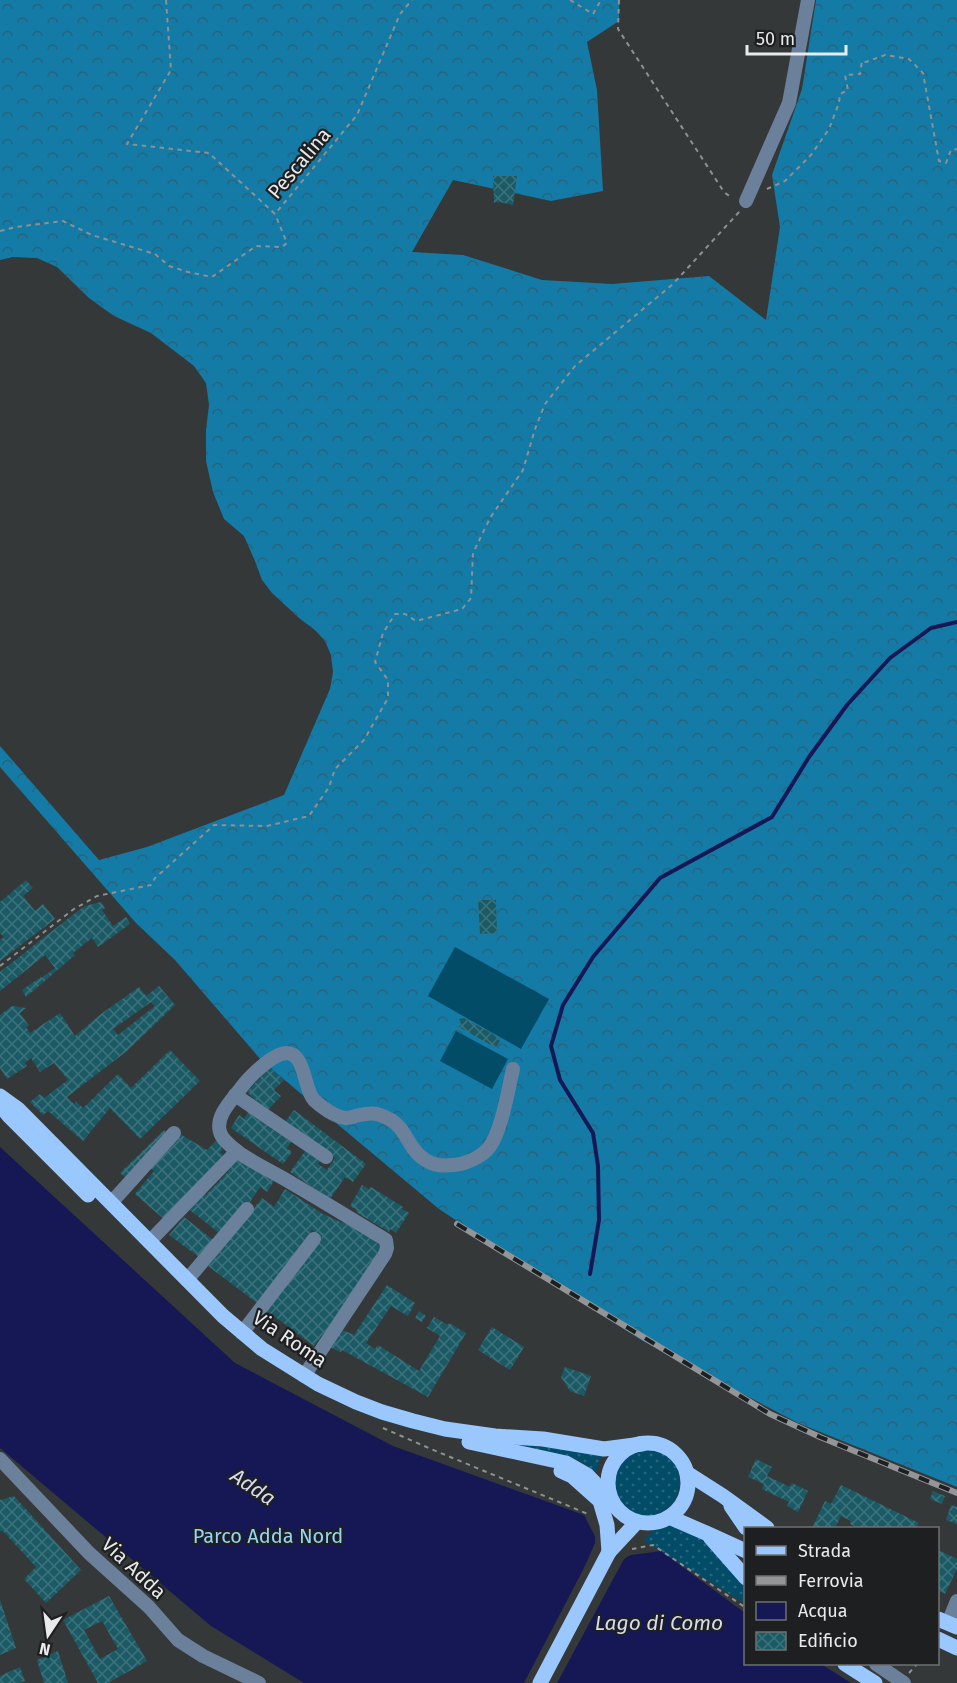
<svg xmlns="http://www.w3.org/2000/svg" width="957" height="1683" viewBox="0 0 957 1683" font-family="'Fira Sans',sans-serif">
  <defs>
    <pattern id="green-dots" width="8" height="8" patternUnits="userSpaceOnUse" patternTransform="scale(1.5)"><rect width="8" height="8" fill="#034c68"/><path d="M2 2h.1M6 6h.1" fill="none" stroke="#28667e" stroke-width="1.8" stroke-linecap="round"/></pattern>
    <pattern id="forest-crowns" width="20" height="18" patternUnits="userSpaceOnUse" patternTransform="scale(1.5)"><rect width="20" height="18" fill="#137ba6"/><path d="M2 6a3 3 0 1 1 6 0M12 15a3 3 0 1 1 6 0" fill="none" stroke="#2a637b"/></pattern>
    <pattern id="building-cross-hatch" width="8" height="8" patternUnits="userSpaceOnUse" patternTransform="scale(1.5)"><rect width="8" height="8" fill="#1b5a65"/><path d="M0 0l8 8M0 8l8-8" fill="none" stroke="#3c727b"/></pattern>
  </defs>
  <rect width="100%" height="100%" fill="#353839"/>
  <!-- green -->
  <g fill="url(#green-dots)">
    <path d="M493,1441L602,1454L596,1472L583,1463L568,1456Z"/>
    <circle cx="646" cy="1482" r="34"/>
    <path d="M669,1517L706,1533L745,1578V1602L744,1603L643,1540Z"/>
  </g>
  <!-- forest -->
  <path fill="url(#forest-crowns)" d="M0,0H619V21L587,42L597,90L603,191L551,201L453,180L412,252L463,255L542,280L612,284L709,276L766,320L780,227L772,175L802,89L816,0H957V1487L798,1423L643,1341L540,1276L439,1209L262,1061L175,960L136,923L0,767V746L99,860L147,847L284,795L330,689L333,672L331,655L325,641L316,631L299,618L272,593L262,580L255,561L244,536L224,519L213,492L206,461V430L209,405L206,383L194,366L151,333L114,316L89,298L57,267L37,258L13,257L0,260Z"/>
  <!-- pitch -->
  <g fill="#034c68">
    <path d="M455,947L549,999L521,1049L428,996Z"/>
    <path d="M456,1031L508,1059L492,1089L440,1061Z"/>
  </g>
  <!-- water -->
  <path fill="#161855" d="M0,1147L235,1363L393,1446L584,1515L595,1536V1544L622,1561L627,1557L631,1555L661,1551L745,1613L746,1664H821L851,1683H304L211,1626L0,1448Z"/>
  <!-- pier -->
  <path fill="#353839" d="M595,1543L624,1559L557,1683H524L585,1566Z"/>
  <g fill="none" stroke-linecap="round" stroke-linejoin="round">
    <!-- stream -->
    <path stroke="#161855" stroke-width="4" d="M590,1274L599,1220L598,1166L593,1133L560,1080L551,1046L563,1005L593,957L660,878L772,817L809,757L847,705L890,658L931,628L957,622"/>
  </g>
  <!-- building -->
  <g fill="url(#building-cross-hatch)" fill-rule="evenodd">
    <path d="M493,176H517L513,205L499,202L494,203Z"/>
    <path d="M26,880L33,888L23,896L35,911L43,904L55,919L0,961V940L4,937L0,933V902Z"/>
    <path d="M478,900H496L497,933L480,934Z"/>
    <path d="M101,902L105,908L102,910L113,926L126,917L130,924L98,947L92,938L73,953L75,955L26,997L22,990L41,977L42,978L55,968L45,955L0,991V972L74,914L85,906Z"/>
    <path d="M159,986L175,1005L127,1051L67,1097L74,1104L76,1101L83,1108L118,1074L131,1088L170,1050L200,1081L140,1139L110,1108L83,1141L48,1111L43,1115L30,1102L40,1094L44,1098L68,1080L54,1063L40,1072L31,1058L25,1063L27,1066L7,1079L0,1068V1015L12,1006L26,1008L20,1013L29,1026L26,1027L30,1033L60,1013L75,1036L101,1014L139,987L146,996ZM151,1002L155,1006L118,1035L113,1029Z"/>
    <path d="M464,1018L501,1039L496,1048L459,1027L461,1024L459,1019Z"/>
    <path d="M270,1067L284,1080L274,1090L281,1096L267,1111L247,1092Z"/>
    <path d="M294,1110L366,1164L353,1182L345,1177L330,1199L290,1172L305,1151L320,1161L318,1164L327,1170L335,1158L285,1122Z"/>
    <path d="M248,1112L291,1142L287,1148L292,1152L283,1164L231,1128L239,1115L244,1119Z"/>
    <path d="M164,1130L169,1135L130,1181L120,1173Z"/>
    <path d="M180,1134L207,1150L216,1141L222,1146L221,1148L223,1150L220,1152L225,1157L166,1221L135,1194L154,1171L150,1168Z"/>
    <path d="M238,1157L274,1181L267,1192L260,1187L248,1205L245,1203L219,1233L190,1210L204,1193L206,1195L226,1174Z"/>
    <path d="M362,1185L369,1189L371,1187L403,1207L402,1209L409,1213L396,1233L390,1229L389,1232L356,1212L357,1210L350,1206Z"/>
    <path d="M285,1189L323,1214L343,1223L344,1221L377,1240L375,1242L382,1246L338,1315L314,1346L266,1310L322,1238L312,1230L257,1303L208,1266L262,1198L274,1207Z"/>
    <path d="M184,1217L213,1240L199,1257L169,1235Z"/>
    <path d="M387,1285L415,1303L408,1316L391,1306L366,1343L375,1349L378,1345L419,1371L440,1336L427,1328L434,1317L448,1325L449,1323L466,1333L428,1397L342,1350L341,1352L329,1347L338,1328L354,1335Z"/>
    <path d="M419,1311L426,1316L422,1322L415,1318Z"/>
    <path d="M492,1327L524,1347L510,1370L478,1350Z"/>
    <path d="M565,1367L591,1376L584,1396L570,1391L561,1377Z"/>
    <path d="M756,1459L772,1467L767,1476L790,1487L792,1483L808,1491L798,1512L787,1506L789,1502L762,1489L764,1484L748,1477Z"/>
    <path d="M841,1485L919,1523L916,1528H859L850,1524L851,1521L841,1516L835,1528H812L825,1501L831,1504Z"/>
    <path d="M933,1491L945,1496L942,1504L930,1499Z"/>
    <path d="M14,1496L81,1570L46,1603L24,1579L36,1567L3,1531H0V1500Z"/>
    <path d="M951,1505L957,1507V1524L946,1520Z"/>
    <path d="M938,1550L957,1559V1569L945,1594L938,1590Z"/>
    <path d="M109,1596L147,1661L108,1683H98L63,1620ZM102,1621L118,1649L100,1659L84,1630Z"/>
    <path d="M0,1600L16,1648L0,1655Z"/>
    <path d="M58,1651L68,1683H44L37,1660Z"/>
    <path d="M20,1667L25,1681L19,1683H0V1676Z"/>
  </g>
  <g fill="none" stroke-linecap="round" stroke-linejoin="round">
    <!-- path -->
    <g stroke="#8e9192" stroke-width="2" stroke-dasharray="4.5 4.5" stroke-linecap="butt">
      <path d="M166,0L171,70L127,144L209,153L275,214L357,115L400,14L412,0"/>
      <path d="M570,0L593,14L601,0"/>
      <path d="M619,0L618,29L724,192L732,198"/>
      <path d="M767,189L785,181L811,155L829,129L839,103L840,94L848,90L845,75L860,74L862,61L866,62L885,55L909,59L923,73L939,161L946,163L951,150L957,149"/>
      <path d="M0,231L16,227L63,221L92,235L155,254L169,266L188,272L212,277L256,246L282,247L287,243L275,214"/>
      <path d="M0,966L74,909L97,896L151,885L155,878L214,825L267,826L309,816L329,787L335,769L364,740L388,698V680L375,662L383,633L395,614H405L416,621L462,609L471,598L473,553L490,518L523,470L535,429L545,404L575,366L673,284L740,211"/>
      <path d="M383,1428L431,1449L588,1514"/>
      <path d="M632,1549L653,1545L746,1608"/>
      <path d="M909,1673L917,1664"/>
    </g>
    <!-- minor -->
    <g stroke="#6a809b" stroke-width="14">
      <path d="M746,201L789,103L808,0"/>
      <path d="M235,1095L326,1157"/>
      <path d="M111,1203L174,1133"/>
      <path d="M149,1242L237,1151"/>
      <path d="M187,1280L247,1209"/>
      <path d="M242,1333L314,1239"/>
      <path d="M304,1376L385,1254L387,1248L386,1240C355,1221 324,1202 293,1184C275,1173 255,1164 238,1152C232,1147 222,1140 220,1132C215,1116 232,1100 241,1088C249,1077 272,1054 286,1053C306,1053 303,1088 314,1100C321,1107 335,1117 346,1118C347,1118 354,1117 355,1116C369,1113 375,1111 389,1119C407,1128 407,1148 424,1159C433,1166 443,1166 454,1165C465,1164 479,1158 487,1150C501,1136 508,1090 513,1069"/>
      <path d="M0,1459L89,1553L149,1607L178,1640L203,1656L259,1683"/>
      <path d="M948,1623L957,1601"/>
      <path d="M876,1664L904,1683"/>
    </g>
    <!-- major -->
    <g stroke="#99c7fe" stroke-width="15">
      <path d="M0,1096L18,1109L223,1316L262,1349L318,1384L356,1402L382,1412L413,1421L445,1429L495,1436L543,1439L604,1449L642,1444"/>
      <path d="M0,1105L9,1116L88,1195"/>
      <path d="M469,1442L566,1463L587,1475L611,1500"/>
      <circle cx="648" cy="1483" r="40"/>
      <path d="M561,1471L572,1476L600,1501L607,1525L609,1552"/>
      <path d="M687,1473L723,1496L767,1528"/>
      <path d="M731,1506L746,1528"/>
      <path d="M669,1517L706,1533L746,1551"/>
      <path d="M710,1537L746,1578"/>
      <path d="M609,1552L637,1522"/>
      <path d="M938,1619L957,1627"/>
      <path d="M938,1639L957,1648"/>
      <path d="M845,1664L875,1683"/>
      <path d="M540,1683L609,1552L611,1544"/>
    </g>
    <!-- rail casing -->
    <g stroke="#939596" stroke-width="6">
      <path id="rail" d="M457,1224L770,1414L820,1437L957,1493"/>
    </g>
    <!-- rail -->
    <use href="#rail" stroke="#1e1f20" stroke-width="4" stroke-dasharray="11" stroke-linecap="butt"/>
  </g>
  <g text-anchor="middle" stroke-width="4.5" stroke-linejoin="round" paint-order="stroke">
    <!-- street labels -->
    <g font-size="20" fill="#e8eaeb" stroke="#1e1f20">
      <text transform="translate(299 163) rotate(-50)" y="7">Pescalina</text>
      <text transform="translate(290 1339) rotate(34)" y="7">Via Roma</text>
      <text transform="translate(134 1568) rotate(43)" y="7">Via Adda</text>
    </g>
    <!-- park labels -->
    <g font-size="20" fill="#93d5f8" stroke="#1e1f20">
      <text x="268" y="1543">Parco Adda Nord</text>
    </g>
    <!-- water labels -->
    <g font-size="21" font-style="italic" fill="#d6dbef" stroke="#1e1f20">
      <text transform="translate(253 1487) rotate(34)" y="7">Adda</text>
      <text x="659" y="1630">Lago di Como</text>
    </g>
  </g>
  <!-- legend -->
  <rect x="744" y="1527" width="195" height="138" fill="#1e1f20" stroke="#6f7071" stroke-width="1.5"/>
  <rect x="756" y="1546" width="30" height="9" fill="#99c7fe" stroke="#6f7071" stroke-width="1.5"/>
  <text x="798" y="1557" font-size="18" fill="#e8eaeb">Strada</text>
  <rect x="756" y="1576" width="30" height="9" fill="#939596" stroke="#6f7071" stroke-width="1.5"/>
  <text x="798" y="1587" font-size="18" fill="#e8eaeb">Ferrovia</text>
  <rect x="756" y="1602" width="30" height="18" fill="#161855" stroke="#6f7071" stroke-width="1.5"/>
  <text x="798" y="1617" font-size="18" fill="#e8eaeb">Acqua</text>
  <rect x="756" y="1632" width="30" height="18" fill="url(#building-cross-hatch)" stroke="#6f7071" stroke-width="1.5"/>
  <text x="798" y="1647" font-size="18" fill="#e8eaeb">Edificio</text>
  <!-- north arrow -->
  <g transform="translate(48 1635) rotate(193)" stroke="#1e1f20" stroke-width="4.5" paint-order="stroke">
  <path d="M0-4.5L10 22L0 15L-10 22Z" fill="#e8eaeb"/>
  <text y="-9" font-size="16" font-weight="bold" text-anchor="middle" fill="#e8eaeb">N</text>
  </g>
  <!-- scale -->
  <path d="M747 45v9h99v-9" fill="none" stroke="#e8eaeb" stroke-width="3"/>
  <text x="756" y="45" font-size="18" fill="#e8eaeb" stroke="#1e1f20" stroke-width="4.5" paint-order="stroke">50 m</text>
</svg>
